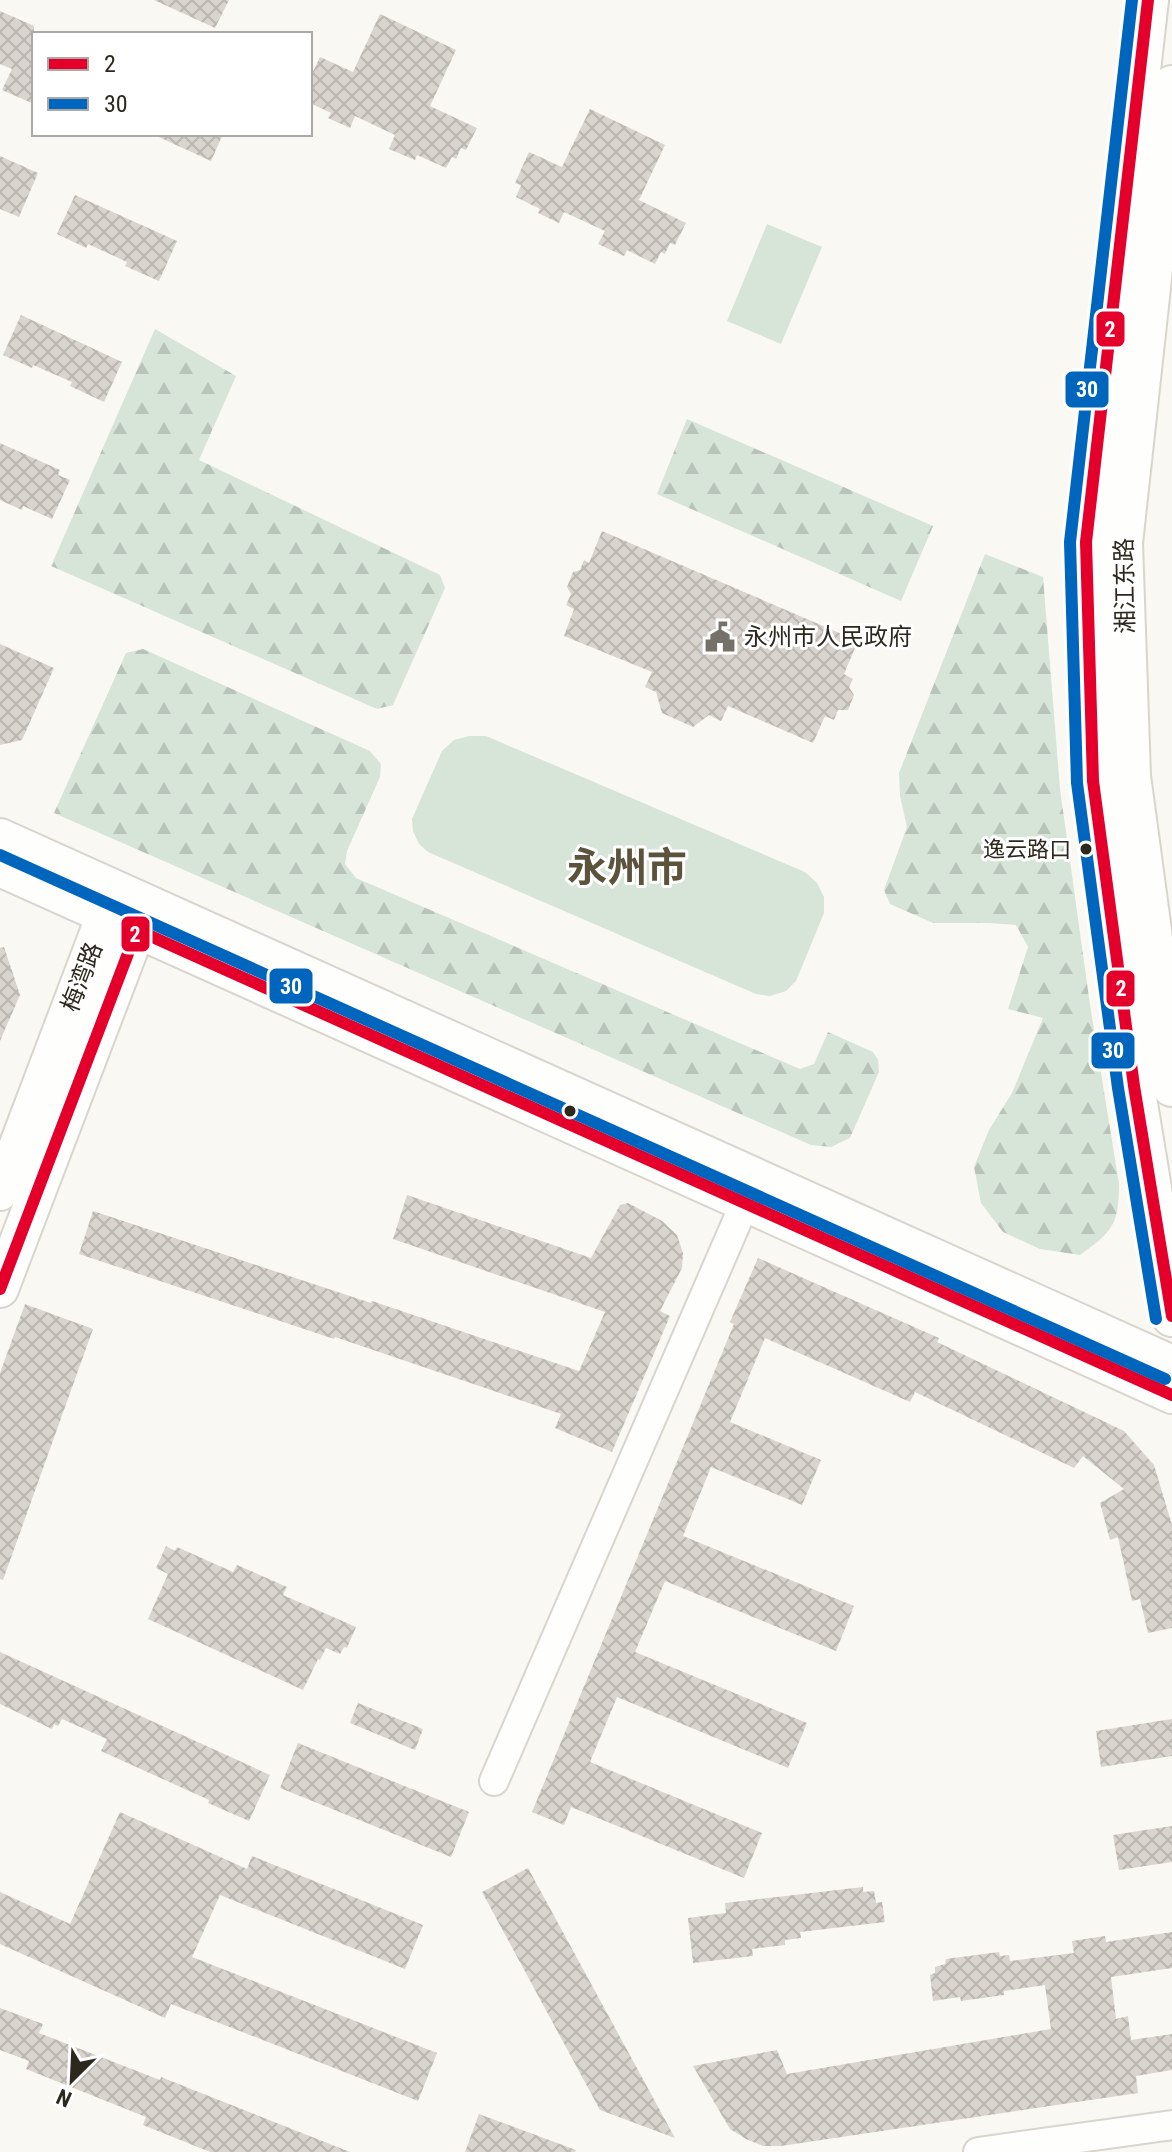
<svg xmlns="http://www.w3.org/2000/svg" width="1172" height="2152" viewBox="0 0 1172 2152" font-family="'Roboto Condensed','Noto Sans SC',sans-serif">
  <defs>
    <pattern id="forest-firs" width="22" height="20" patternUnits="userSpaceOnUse" patternTransform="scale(2)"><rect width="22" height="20" fill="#d6e5d8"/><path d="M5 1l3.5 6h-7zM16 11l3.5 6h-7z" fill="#b8c4b9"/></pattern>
    <pattern id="building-cross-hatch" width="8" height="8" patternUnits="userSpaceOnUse" patternTransform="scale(2)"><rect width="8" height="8" fill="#dad4ce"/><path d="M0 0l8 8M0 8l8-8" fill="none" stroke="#bbb6b0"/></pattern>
  </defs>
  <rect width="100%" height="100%" fill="#faf8f2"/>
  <!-- grass -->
  <g fill="#d6e5d8">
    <path d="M767,224L822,247L781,344L727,321Z"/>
    <path d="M469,736H486L805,872L817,883L824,897V913L796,981L786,991L770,996L756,994L428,852L419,844L413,831L412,819L442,751L454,740Z"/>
  </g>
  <!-- forest -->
  <g fill="url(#forest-firs)">
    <path d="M155,329L236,376L199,460L440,575L445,588L393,705L377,709L51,566Z"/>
    <path d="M687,419L933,526L901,601L657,494Z"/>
    <path d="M985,554L1043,577L1060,789L1090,1005L1119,1184C1119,1225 1112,1232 1080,1255L1040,1249L1003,1232L981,1203L974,1167L989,1130L1012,1093L1043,1018L1008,1009L1028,947L1016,925L989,923H933L890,904L884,890L907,827L900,796L899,773Z"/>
    <path d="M143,649L370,751L381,764L380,777L347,851L345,864L356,878L800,1069L814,1064L828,1032L873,1052L878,1060L879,1072L850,1138L831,1147L811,1145L54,813L126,653Z"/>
  </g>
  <!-- building -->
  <g fill="url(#building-cross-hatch)">
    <path d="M154,0H229L215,28Z"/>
    <path d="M0,11L34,26V104L2,90L12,69L0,64Z"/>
    <path d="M380,14L456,50L430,106L477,128L466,150L461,148L456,159L452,157L446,168L417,155L415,160L389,149L395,135L355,116L350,128L328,118L331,113L310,103V78L320,57L353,72Z"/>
    <path d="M590,109L665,145L639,200L686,223L675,245L670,243L665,254L661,252L655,264L627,250L624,256L598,244L605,231L564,212L559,223L538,213L540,209L516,197L521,185L515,183L529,152L562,167Z"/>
    <path d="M152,134H223L211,161Z"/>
    <path d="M0,156L38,173L19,217L0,209Z"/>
    <path d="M75,195L177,241L159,281L125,266L127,262L88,244L86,248L57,234Z"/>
    <path d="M21,315L122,362L104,402L70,386L72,382L33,365L32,368L3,355Z"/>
    <path d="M0,443L60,470L58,475L70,480L52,519L23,506L22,510L0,500Z"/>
    <path d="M602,531L858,641L844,674L853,679L849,687L854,695L848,710H838L834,720L825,716L813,743L728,706L721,721L709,715L693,727L662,713L656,692L645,687L652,672L564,636L574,609L566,605L571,594L567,587L573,572L580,570L584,560L589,563Z"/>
    <path d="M0,644L54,668L22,740L0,745Z"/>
    <path d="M4,947L20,995L0,1041V948Z"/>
    <path d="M407,1195L591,1258L620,1205L628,1203L662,1221L677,1235L683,1253L682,1268L660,1311L670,1316L612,1452L555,1428L561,1414L335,1337L334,1339L79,1254L93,1211L371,1303L372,1301L579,1371L605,1312L393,1239Z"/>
    <path d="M758,1258L939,1338L937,1342L1124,1431L1154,1465L1172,1525V1628L1148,1633L1140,1599L1132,1601L1118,1537L1110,1540L1100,1503L1124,1489L1083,1456L1074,1468L915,1392L910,1402L765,1338L730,1422L821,1460L802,1505L711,1467L683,1536L854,1606L836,1651L665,1581L635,1652L807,1723L788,1768L617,1697L590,1762L762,1833L744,1878L571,1807L564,1825L532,1812L734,1324L730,1322Z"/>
    <path d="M25,1304L93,1329L3,1580L0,1579V1373Z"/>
    <path d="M166,1546L175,1551L177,1547L233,1572L237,1565L287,1587L283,1595L356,1627L347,1648L344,1647L340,1654L326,1648L320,1660L318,1659L303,1690L148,1619L168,1574L156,1568Z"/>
    <path d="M0,1652L270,1775L249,1821L208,1803L209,1800L101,1751L107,1739L62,1719L58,1726L54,1724L52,1729L0,1704Z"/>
    <path d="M358,1703L423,1729L415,1750L350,1723Z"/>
    <path d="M1172,1719V1756L1101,1767L1096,1731Z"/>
    <path d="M298,1743L469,1812L451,1857L280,1788Z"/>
    <path d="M120,1812L247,1869L252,1856L423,1925L405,1969L220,1895L192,1957L437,2053L418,2101L171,2004L165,2018L0,1944V1892L70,1924Z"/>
    <path d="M1172,1826V1862L1119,1870L1113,1835Z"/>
    <path d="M528,1868L675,2138L600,2110L482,1892Z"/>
    <path d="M863,1887V1892L874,1891L876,1903L882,1902L885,1922L800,1932L801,1938L785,1940V1945L752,1949L753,1956L693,1963L688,1918L726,1913L725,1903Z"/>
    <path d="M1172,1932V1968L1111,1977L1116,2019L1128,2016L1131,2040L1172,2034V2070L1136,2076L1138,2093L781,2146H763L746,2139L730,2129L693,2066L777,2050L787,2074L1051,2029L1045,1985L1004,1991V1995L961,2001L960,1997L933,2001L930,1975L935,1973V1967L945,1964L946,1959L999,1952L1000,1956L1009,1955L1010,1961L1074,1953L1072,1941L1105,1936L1106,1942Z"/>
    <path d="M0,2008L43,2024L39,2033L160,2080L161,2077L350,2152H210L143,2125L146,2117L26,2069L29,2061L0,2050Z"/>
    <path d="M479,2114L576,2150L575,2152H465Z"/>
  </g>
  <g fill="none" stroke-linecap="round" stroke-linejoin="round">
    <!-- minor casing -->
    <g stroke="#d7d5cd" stroke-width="32">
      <g id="minor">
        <path d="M494,1781L745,1203"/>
        <path d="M978,2152L1172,2125"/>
      </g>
    </g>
    <!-- tertiary casing -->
    <g stroke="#d7d5cd" stroke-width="40">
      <g id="tertiary">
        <path d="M0,837L1172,1364"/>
        <path d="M0,868L1172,1395"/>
        <path d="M0,1192L105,915L124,902"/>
        <path d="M0,1289L137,930L133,905"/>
      </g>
    </g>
    <!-- secondary casing -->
    <g stroke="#d7d5cd" stroke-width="44">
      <g id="secondary">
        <path d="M1148,0L1086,542L1093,781L1134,1086L1172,1316"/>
        <path d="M1172,86L1122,543L1130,776L1172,1086"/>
      </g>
    </g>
    <!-- minor -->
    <use href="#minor" stroke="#fefefd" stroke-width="28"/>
    <!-- tertiary -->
    <use href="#tertiary" stroke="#fefefd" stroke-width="36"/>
    <!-- secondary -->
    <use href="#secondary" stroke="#fefefd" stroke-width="40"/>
    <!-- bus-1 casing -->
    <g stroke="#fff" stroke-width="18">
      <g id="bus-1">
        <path d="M1148,0L1086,542L1093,781L1134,1086L1172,1316"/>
        <path d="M0,1289L137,930L1172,1395"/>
      </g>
    </g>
    <!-- bus-2 casing -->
    <g stroke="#fff" stroke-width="18">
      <g id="bus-2">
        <path d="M1132,0L1070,542L1077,783L1118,1088L1156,1319"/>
        <path d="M0,855L1165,1379"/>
      </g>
    </g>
    <!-- bus-1 -->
    <use href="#bus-1" stroke="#e4002b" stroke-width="12"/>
    <!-- bus-2 -->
    <use href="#bus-2" stroke="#0065bd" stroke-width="12"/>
  </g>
  <!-- icons -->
  <defs>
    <g id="civic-bare" transform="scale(2.4)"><path d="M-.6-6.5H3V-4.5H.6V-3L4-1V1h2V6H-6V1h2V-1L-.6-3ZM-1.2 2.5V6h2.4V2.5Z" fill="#747168" stroke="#fff" stroke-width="2.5" paint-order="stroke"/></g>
  </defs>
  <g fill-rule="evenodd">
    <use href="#civic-bare" x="720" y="637"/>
  </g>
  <!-- markers -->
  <g fill="#2c281e" stroke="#fff" stroke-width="3">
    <circle cx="1086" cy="849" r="7"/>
    <circle cx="570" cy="1111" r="7"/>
  </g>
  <g text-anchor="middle" stroke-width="6" stroke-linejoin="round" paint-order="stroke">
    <!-- bus labels -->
    <g font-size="22" fill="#2c281e" stroke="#fff" text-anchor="end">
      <text x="1071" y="857">逸云路口</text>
    </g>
    <!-- street labels -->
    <g font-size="24" fill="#2c281e" stroke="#fff">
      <text transform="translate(1125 586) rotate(-91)" y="8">湘江东路</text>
      <text transform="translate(82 977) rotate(-69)" y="8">梅湾路</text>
    </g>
    <!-- poi labels -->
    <g font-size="24" fill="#2c281e" stroke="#fff" text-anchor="start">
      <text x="744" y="645">永州市人民政府</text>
    </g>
    <!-- town labels -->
    <g font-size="40" font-weight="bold" fill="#5c533d" stroke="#fff">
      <text x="627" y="881">永州市</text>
    </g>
  </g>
  <g stroke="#fff" stroke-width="3">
    <rect x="1095" y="310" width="31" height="38" rx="8" fill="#e4002b"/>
    <rect x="1064" y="370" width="46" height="39" rx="8" fill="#0065bd"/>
    <rect x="120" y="915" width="31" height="38" rx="8" fill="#e4002b"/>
    <rect x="268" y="967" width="46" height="38" rx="8" fill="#0065bd"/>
    <rect x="1105" y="969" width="31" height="39" rx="8" fill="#e4002b"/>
    <rect x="1090" y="1031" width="46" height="39" rx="8" fill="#0065bd"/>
  </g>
  <g font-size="22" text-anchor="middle" font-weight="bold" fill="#fff">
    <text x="1110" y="337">2</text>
    <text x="1087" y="397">30</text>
    <text x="135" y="942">2</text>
    <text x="291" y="994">30</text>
    <text x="1121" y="996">2</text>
    <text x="1113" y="1058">30</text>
  </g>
  <!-- legend -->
  <rect x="32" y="32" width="280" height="104" fill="#ffffff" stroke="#aba9a5" stroke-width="2"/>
  <rect x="48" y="58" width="40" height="12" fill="#e4002b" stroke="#aba9a5" stroke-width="2"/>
  <text x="104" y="72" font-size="24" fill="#2c281e">2</text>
  <rect x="48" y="98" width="40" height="12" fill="#0065bd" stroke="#aba9a5" stroke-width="2"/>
  <text x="104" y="112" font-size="24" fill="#2c281e">30</text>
  <!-- north arrow -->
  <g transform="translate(72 2080) rotate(204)" stroke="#ffffff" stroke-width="6" paint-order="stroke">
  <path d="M0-6L14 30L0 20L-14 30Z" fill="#2c281e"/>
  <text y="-12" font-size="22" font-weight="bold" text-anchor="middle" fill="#2c281e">N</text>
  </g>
</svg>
